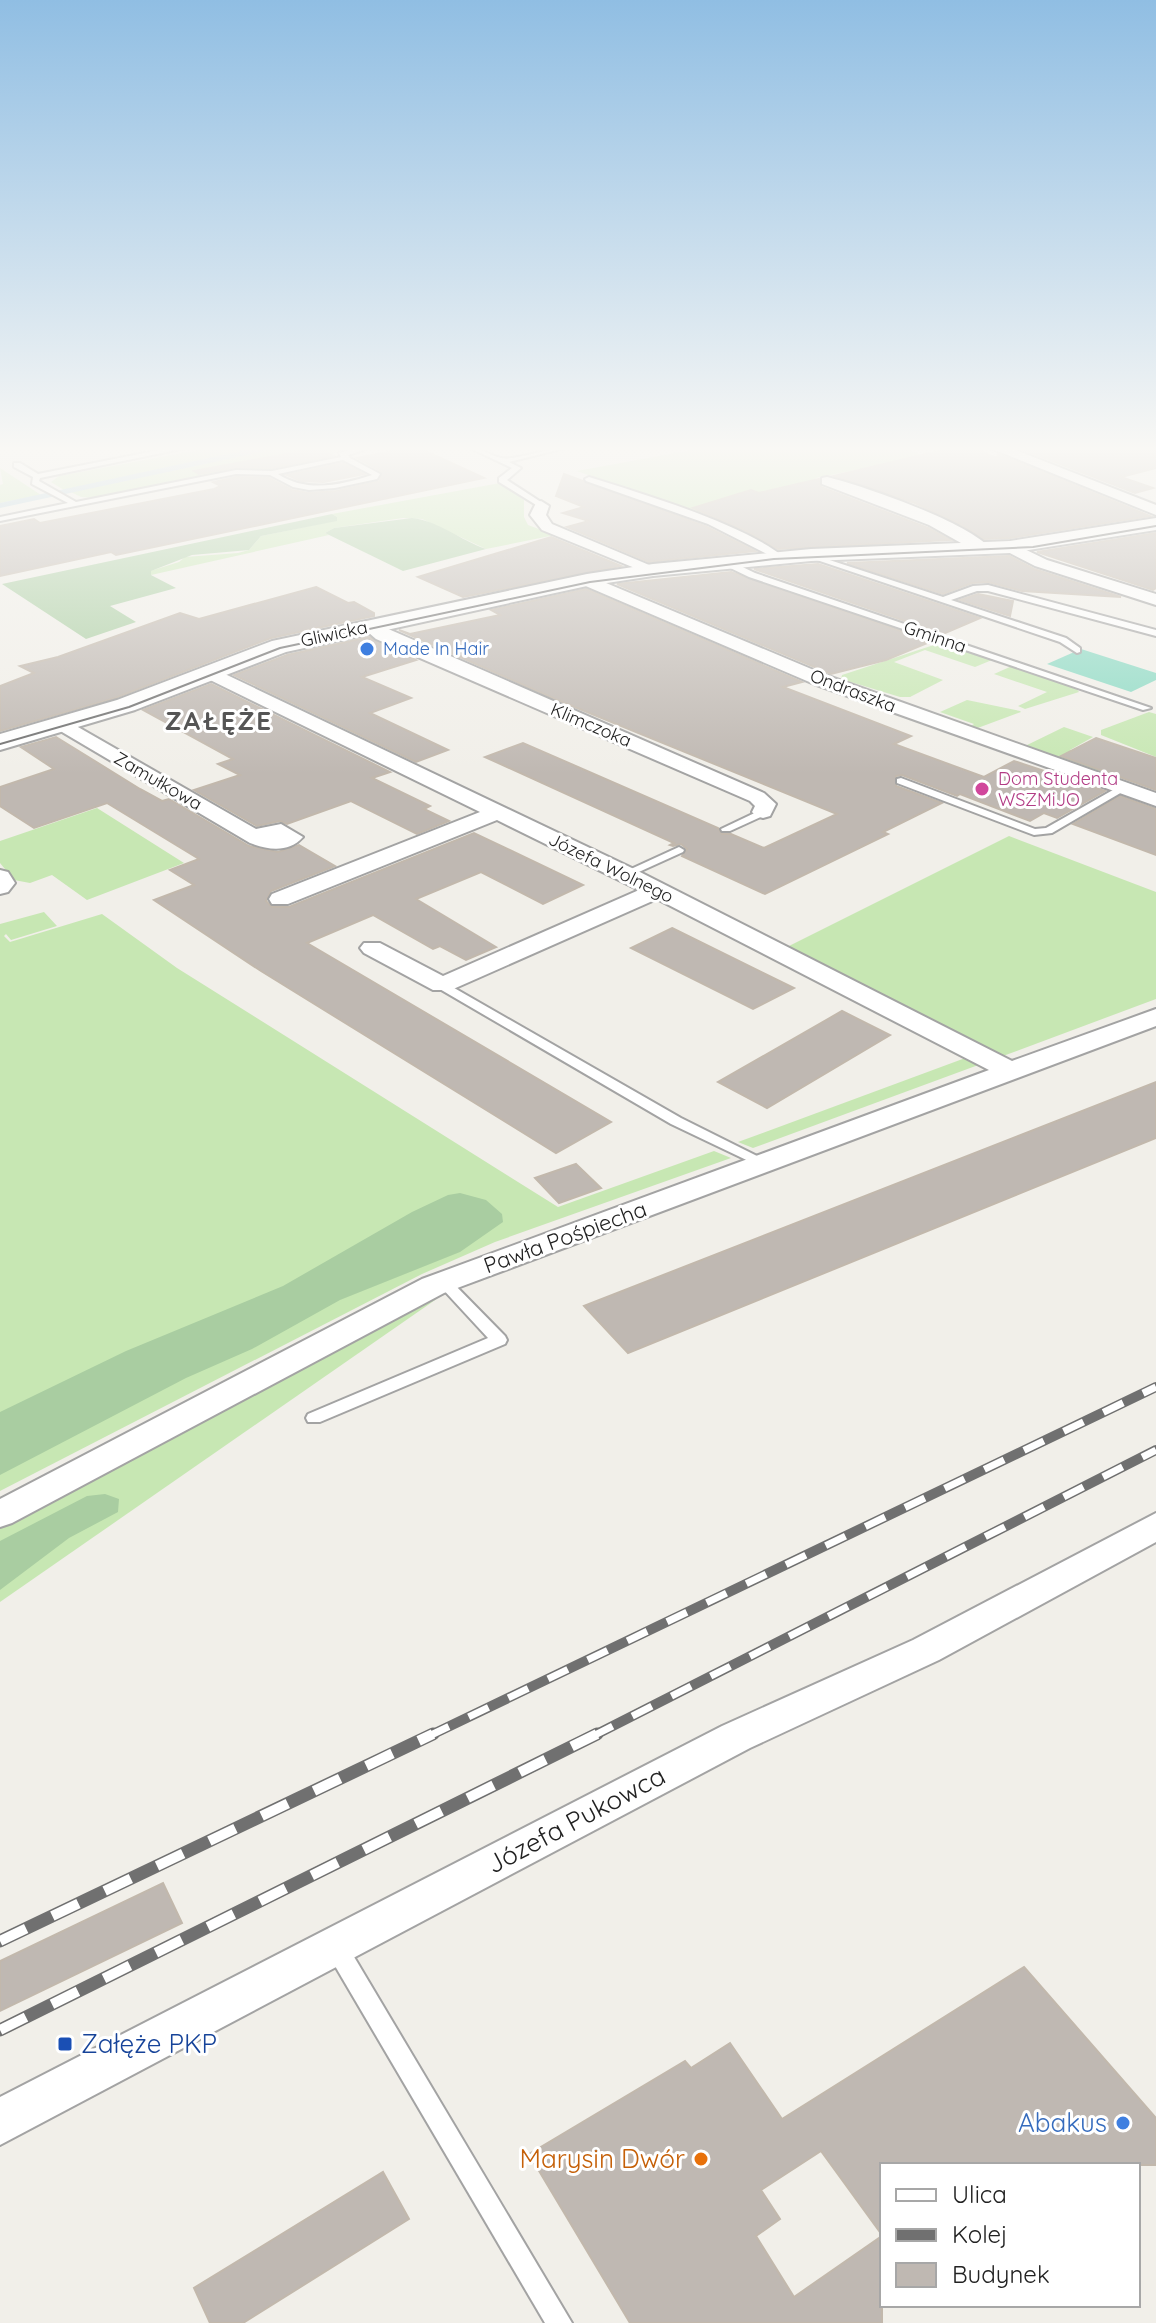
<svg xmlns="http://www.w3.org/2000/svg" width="1156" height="2323" viewBox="0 0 1156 2323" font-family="Quicksand,sans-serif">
  <rect width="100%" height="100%" fill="#f1efe9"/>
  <!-- grass -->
  <g fill="#c7e7b3">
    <path d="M209,448H255L64,490L51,482L59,476Z"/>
    <path d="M279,448H354L333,454L337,457L279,469L228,472L94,498L81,497L71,492Z"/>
    <path d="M702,448H904L925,456L816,478L815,482L695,514L577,471Z"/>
    <path d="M0,468L41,495L0,503V485L3,484Z"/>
    <path d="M500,483L524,500V517L528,525L555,535L486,549L422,519L403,518L334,528L325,533L329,535L151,575L150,571L179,562L185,557L238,553L249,550L261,536L329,522L337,517L332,514Z"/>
    <path d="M943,642L992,660L975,667L925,650L894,662L943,680L910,697H900L841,679L842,675Z"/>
    <path d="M1012,666L1075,687L1079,692L1025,709L1018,706L1047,692L994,674Z"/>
    <path d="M967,700L1020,711L1021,712L975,729L970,727L974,724L940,712Z"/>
    <path d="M1149,712L1156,714V757L1101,735V730Z"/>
    <path d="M1064,727L1093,737L1070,750L1114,765L1100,773L1025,746Z"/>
    <path d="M97,808L184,863L87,900L52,875L30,883L14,880L0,863V841Z"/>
    <path d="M1009,836L1156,892V999L1003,1056L787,947Z"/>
    <path d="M44,912L57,926L11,940L6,934L4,936L10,942L102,914L177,968L558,1207L714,1151L731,1158L495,1242L422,1274L0,1491V924Z"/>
    <path d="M968,1057L981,1064L753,1148L738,1142Z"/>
    <path d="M438,1298L0,1602V1528Z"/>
  </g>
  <!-- forest -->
  <g fill="#a9cda1">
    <path d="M332,514L337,517V521L261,536L249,550L192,555L151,571V575L176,588L110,606L136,622L86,639L2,584Z"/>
    <path d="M412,518C439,521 460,540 486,549L403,571L325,533L334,528Z"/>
    <path d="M460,1193L486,1200L502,1214L503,1222L460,1252L340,1300L252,1349L186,1378L0,1475V1412L126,1351L283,1286L412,1212L448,1195Z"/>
    <path d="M105,1494L119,1499L118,1512L69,1538L0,1590V1541L87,1496Z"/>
  </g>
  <!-- pitch -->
  <path fill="#8ddac4" d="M1081,649L1156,673V680L1131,692L1047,664Z"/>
  <!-- water -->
  <path fill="#adccdb" d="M255,448H279L0,508V503Z"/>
  <!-- building -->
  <g fill="#bfb8b2" stroke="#c2b8ac" stroke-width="2">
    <path d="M319,448L333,456L272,468L236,467L199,474L194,471Z"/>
    <path d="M408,448H419L484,478L116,555L111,552L0,576V526L34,519L40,523L214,489L221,486L213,482L236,477L269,478L292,490L308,493L336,491L380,481L381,471L357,458Z"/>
    <path d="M951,448H972L997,458L998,454L1150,516L1010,538L984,539L962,525L915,503L834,476Z"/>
    <path d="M1019,448H1156V468L1121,477L1153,488L1135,493Z"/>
    <path d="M343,463L364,474L324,482L301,481L287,475Z"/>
    <path d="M564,474L707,527L755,551L649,562L567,527L589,521L563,513L584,507L556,496Z"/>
    <path d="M819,479L821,487L928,528L950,540L778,549L744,530L693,508L751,490L759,493Z"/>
    <path d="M1156,533V588L1153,590L1037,552Z"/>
    <path d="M551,537L621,566L463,597L418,577Z"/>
    <path d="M1009,556L1034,569L1121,597L1022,591L988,582L972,583L943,594L847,563Z"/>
    <path d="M818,564L980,618L943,634L754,569Z"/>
    <path d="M731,572L927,640L924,642L927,643L886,660L831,674L617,584Z"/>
    <path d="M316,587L348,603L354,602L374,613V616L271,638L115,698L0,731V686L34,673L20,666L58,657L180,613L199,619Z"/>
    <path d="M586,589L802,682L783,687L911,736L894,744L984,777L1014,761L1105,791L1057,818L1044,813L1030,821L960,794L957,796L902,775L896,776V786L942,803L883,832L888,834L765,894L682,856L687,849L681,844L673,846L670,845L674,843L485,757L523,743L718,828L722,834H731L764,848L837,814L555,699L399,630L410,634L500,615L491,610Z"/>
    <path d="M978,594L1013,601L1010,616L960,600Z"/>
    <path d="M369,637L416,660L362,677L411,698L370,713L448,750L416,762L234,675L287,655Z"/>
    <path d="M211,684L390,772L372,778L430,806L424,809L449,821L417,834L351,801L287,824L280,821L257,826L194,790L240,775L218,764L233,759L143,710Z"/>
    <path d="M56,737L140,789L162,801L169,799L249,846L278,852L299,845L335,866L271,891L266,901L272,907H289L474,833L583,885L543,904L481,872L416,899L496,947L466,960L440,946L433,949L373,915L307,943L611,1122L556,1153L261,971L154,900L194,885L170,870L199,859L107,803L34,828L0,806V787L54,769L21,747Z"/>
    <path d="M1096,738L1156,758V790L1061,756Z"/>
    <path d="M1120,796L1156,809V855L1073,824Z"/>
    <path d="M672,928L794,988L753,1009L631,948Z"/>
    <path d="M842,1011L890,1035L767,1108L718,1082Z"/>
    <path d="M1156,1082V1138L628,1353L584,1306Z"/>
    <path d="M576,1164L601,1188L559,1203L535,1178Z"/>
    <path d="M163,1883L182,1923L0,2011V1961Z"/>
    <path d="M1024,1967L1156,2118V2165H882V2235L821,2151L761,2190L780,2219L756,2236L794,2297L882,2236V2323H630L529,2154L685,2061L691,2068L730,2043L782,2119Z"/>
    <path d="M383,2172L409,2219L243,2323H210L194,2288Z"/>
  </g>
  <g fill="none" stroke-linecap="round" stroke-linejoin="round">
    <!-- service casing -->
    <g stroke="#a3a3a3" stroke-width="4">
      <g id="service">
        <path d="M170,448H186L40,478L39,481L76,502L236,470L272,471L341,457L339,453L356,448H369L348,455L350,458L380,474L377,479L335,488L309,490L293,487L270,475L236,474L0,521V517L68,503L32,484L33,477L14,467V463H20L38,474ZM343,460L372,475C342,485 306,493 278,474Z"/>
        <path d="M470,448C482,448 489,455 501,458C514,461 547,448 565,448L509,462L521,468L507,480L544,504V508H541L499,482V478L512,468Z"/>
        <path d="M589,477C643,494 741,523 784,557L777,559L708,524L586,481L585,479Z"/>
        <path d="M808,553L943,597L973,586L988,585L1156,630V636L988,591H977L951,600L1066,638L1080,648V652L1077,653L1060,642L808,557Z"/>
        <path d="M722,560H728L755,573L1151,708L1143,710L749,577L722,564Z"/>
        <path d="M901,778L1035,829L1046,828L1120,786L1124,785L1129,788L1052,833L1034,835L897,783V779Z"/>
        <path d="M763,809L767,810V814L730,831H722L721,829Z"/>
        <path d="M679,847L684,850L683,852L630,876L626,877L620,874Z"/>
        <path d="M442,981L681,1118L771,1163L764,1167L759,1166L671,1124L438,988L436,985L438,982Z"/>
        <path d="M444,1277L449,1279L505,1336L507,1340L505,1344L320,1422H308L306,1418L308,1414L488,1338L439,1285L436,1282L439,1279Z"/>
        <path d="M336,1937L344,1940L572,2323H545L328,1954L325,1947L328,1940Z"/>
      </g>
    </g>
    <!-- minor casing -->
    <g stroke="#a3a3a3" stroke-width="4">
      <g id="minor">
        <path d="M990,448H1010L1156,505V515Z"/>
        <path d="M827,477C864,486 968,522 991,549L983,554L977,552L929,525L822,484V478Z"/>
        <path d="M541,501L549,506L546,515L552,524L661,570L653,575L647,573L542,530L530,515L536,503Z"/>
        <path d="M1010,542L1047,560L1156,594V605L1035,566L1004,550V544Z"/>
        <path d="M587,575L828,676L1156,793V806L814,684L581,584L579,580L581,576Z"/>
        <path d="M370,621L764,793L776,804L770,816L763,818L756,816L752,812L755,806L750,801L376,639L361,626Z"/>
        <path d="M208,666L634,869L1012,1061L1156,1009V1026L444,1293L12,1523L0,1527V1499L422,1279L989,1070L657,899L451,990H433L364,953L360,948L364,943H380L443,976L639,890L497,820L288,904H272L269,899L272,894L480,812L202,676L199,672L202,668Z"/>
        <path d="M64,719L256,829L281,824L303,837C289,853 268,850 250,843L57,729L54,725L57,721Z"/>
        <path d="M0,870L8,872L15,883L8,892L0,894Z"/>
        <path d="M1156,1513V1542L939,1660L750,1748L0,2145V2097L722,1726L913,1640Z"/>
      </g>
    </g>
    <!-- tertiary casing -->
    <g stroke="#a3a3a3" stroke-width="4">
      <path id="tertiary" d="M1156,518V530L1010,553L811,561L653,576L587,586L286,652L135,710L0,750V734L117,700L272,641L587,574L653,564L811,549L1010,541Z"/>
    </g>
    <!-- service -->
    <use href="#service" fill="#fff" fill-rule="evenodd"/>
    <!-- minor -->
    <use href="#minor" fill="#fff" fill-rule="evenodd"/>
    <!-- tertiary -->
    <use href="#tertiary" fill="#fff" fill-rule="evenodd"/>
    <!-- tram -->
    <path stroke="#707070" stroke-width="2" d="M0,744L129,707L280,648L590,582L774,559L1033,547L1156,526"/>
    <!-- rail-far1 casing -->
    <g stroke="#707070" stroke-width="10">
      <g id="rail-far1">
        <path d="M429,1736L1156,1387"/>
        <path d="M593,1736L1156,1450"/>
      </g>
    </g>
    <!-- rail casing -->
    <g stroke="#707070" stroke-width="13">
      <g id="rail">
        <path d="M0,1941L433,1734"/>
        <path d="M0,2030L597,1734"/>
      </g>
    </g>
    <!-- rail-far1 -->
    <use href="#rail-far1" stroke="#fff" stroke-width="7" stroke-dasharray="22" stroke-linecap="butt"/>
    <!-- rail -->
    <use href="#rail" stroke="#fff" stroke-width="10" stroke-dasharray="29" stroke-linecap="butt"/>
  </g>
  <!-- sky -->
  <linearGradient id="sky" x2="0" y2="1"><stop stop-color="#90bee3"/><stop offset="0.58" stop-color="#f9f8f5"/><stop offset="1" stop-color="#f9f8f5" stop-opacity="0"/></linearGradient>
  <rect width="1156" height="774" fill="url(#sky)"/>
  <!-- markers -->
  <g fill="#3f7fe0" stroke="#fff" stroke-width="3">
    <circle cx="367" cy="649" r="8"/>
    <circle cx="1123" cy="2123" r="8"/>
  </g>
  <circle fill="#d1479c" stroke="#fff" stroke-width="3" cx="982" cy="789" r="8"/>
  <rect fill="#1a4fb4" stroke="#fff" stroke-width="3" x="57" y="2036" width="16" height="16" rx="4"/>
  <circle fill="#e8710a" stroke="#fff" stroke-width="3" cx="701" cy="2159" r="8"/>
  <g text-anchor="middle" stroke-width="6" stroke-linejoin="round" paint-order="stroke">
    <!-- far-street labels -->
    <g font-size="18" fill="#222" stroke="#fff">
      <text transform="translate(334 634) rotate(-12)" y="6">Gliwicka</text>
      <text transform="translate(935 637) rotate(19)" y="6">Gminna</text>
      <text transform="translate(853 691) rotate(21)" y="6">Ondraszka</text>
      <text transform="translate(591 725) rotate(23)" y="6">Klimczoka</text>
      <text transform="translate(158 781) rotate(30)" y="6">Zamułkowa</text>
      <text transform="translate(611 868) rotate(26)" y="6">Józefa Wolnego</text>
    </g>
    <!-- far-shop labels -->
    <g font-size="18" fill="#366cbe" stroke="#fff" text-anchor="start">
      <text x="383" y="655">Made In Hair</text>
    </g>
    <!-- far-hotel labels -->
    <g font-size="18" fill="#b23c85" stroke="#fff" text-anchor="start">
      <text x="998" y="785">Dom Studenta<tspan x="998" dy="21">WSZMiJO</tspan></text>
    </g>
    <!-- street labels -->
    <g font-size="22" fill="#222" stroke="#fff">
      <text transform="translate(565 1237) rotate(-20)" y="8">Pawła Pośpiecha</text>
    </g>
    <!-- far-district labels -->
    <g font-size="26" font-weight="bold" letter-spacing="2" fill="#555" stroke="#fff">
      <text x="219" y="730">ZAŁĘŻE</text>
    </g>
    <!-- near-street labels -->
    <g font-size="26" fill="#222" stroke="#fff">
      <text transform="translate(576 1820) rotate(-28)" y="9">Józefa Pukowca</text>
    </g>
    <!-- near-transit labels -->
    <g font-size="26" fill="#164399" stroke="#fff" text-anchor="start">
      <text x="81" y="2053">Załęże PKP</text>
    </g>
    <!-- near-shop labels -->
    <g font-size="26" fill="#366cbe" stroke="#fff" text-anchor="end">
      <text x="1107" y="2132">Abakus</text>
    </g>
    <!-- near-food labels -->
    <g font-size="26" fill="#c56008" stroke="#fff" text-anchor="end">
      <text x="685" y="2168">Marysin Dwór</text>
    </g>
  </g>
  <!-- legend -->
  <rect x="880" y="2163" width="260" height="144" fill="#ffffff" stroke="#a7a7a7" stroke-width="2"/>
  <rect x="896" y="2189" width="40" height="12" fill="#ffffff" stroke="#a7a7a7" stroke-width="2"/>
  <text x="952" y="2203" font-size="24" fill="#222222">Ulica</text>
  <rect x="896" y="2229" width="40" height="12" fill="#707070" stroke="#a7a7a7" stroke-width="2"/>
  <text x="952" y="2243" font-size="24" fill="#222222">Kolej</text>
  <rect x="896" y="2263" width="40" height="24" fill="#bfb8b2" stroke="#a7a7a7" stroke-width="2"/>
  <text x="952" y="2283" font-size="24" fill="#222222">Budynek</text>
</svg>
